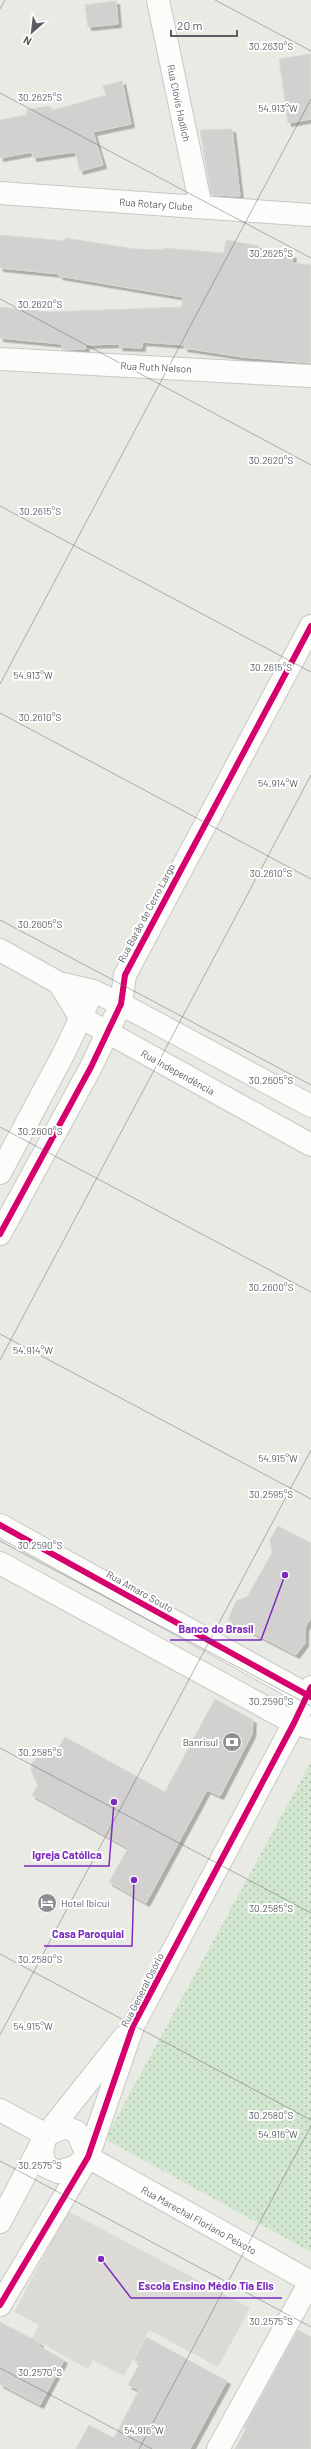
<svg xmlns="http://www.w3.org/2000/svg" width="311" height="2449" viewBox="0 0 311 2449" font-family="Barlow,sans-serif">
  <defs>
    <pattern id="park-dots" width="8" height="8" patternUnits="userSpaceOnUse"><rect width="8" height="8" fill="#d2e7cf"/><path d="M2 2h.1M6 6h.1" fill="none" stroke="#adbeac" stroke-width="1.8" stroke-linecap="round"/></pattern>
    <filter id="shadow"><feDropShadow dx="3.5" dy="3.5" stdDeviation="0" flood-color="#0004"/></filter>
  </defs>
  <rect width="100%" height="100%" fill="#eaeae5"/>
  <!-- education -->
  <path fill="#dcdad4" d="M68,2211L250,2308L218,2367L149,2330L124,2376L93,2360L88,2369L32,2338L39,2325L14,2312Z"/>
  <!-- park -->
  <path fill="url(#park-dots)" d="M311,1762V2252L105,2139Z"/>
  <!-- building -->
  <g fill="#d2d1cf" stroke="#dad8d4" filter="url(#shadow)">
    <path d="M116,1L118,24L88,27L85,5Z"/>
    <path d="M311,54V119L288,123L279,59Z"/>
    <path d="M122,81L131,124L93,132L103,165L80,171L75,152L33,158L32,152L0,158V120L27,115L26,110L50,106L51,111L106,95L103,86Z"/>
    <path d="M232,129L240,196L211,195L200,130Z"/>
    <path d="M0,235L65,241V238L135,249L164,250V248L224,253L226,240L259,246V251L293,255L292,263L311,265V363L243,357L184,348L185,345L142,342V348L119,347L120,344L85,345L86,349L62,350V344L0,338V307L49,312L182,307L183,297L59,276L60,274L0,268Z"/>
    <path d="M278,1526L311,1543V1617L305,1628V1643L296,1655L228,1620L236,1601L247,1597L272,1553L270,1540Z"/>
    <path d="M215,1699L253,1720L252,1734L220,1796L207,1790L146,1903L109,1882L128,1848L32,1795L38,1786L31,1770L32,1763L41,1752L57,1750L65,1737L165,1792Z"/>
    <path d="M0,2322L40,2343L39,2346L64,2360L40,2405L0,2384Z"/>
    <path d="M298,2330L311,2337V2449H235L246,2429L244,2428Z"/>
    <path d="M146,2337L227,2381L190,2449H76L89,2425L114,2438L139,2390L128,2385L140,2363L134,2360Z"/>
  </g>
  <g fill="none" stroke-linecap="round" stroke-linejoin="round">
    <!-- street casing -->
    <g stroke="#c7c7c7" stroke-width="24">
      <g id="street">
        <path d="M158,0L201,207"/>
        <path d="M0,359L311,376"/>
        <path d="M0,950L59,983L93,991L121,1004L311,1106"/>
        <path d="M59,983L80,1017L311,1145"/>
        <path d="M0,1173L65,1051L87,1004"/>
        <path d="M0,1234L91,1067L121,1004L125,975L311,626"/>
        <path d="M0,2110L46,2135L65,2127L77,2132L88,2157L311,2282"/>
        <path d="M46,2135L42,2151L45,2166L58,2172L74,2167L88,2157"/>
        <path d="M218,2449L310,2282"/>
      </g>
    </g>
    <!-- secondary casing -->
    <g stroke="#c7c8c8" stroke-width="24">
      <g id="secondary">
        <path d="M0,193L311,215"/>
        <path d="M0,1525L311,1697"/>
        <path d="M0,1563L294,1723L311,1728"/>
        <path d="M0,2222L46,2135L124,2037"/>
        <path d="M0,2305L88,2157L133,2026L294,1723L311,1687"/>
      </g>
    </g>
    <!-- street -->
    <use href="#street" stroke="#fcfcfb" stroke-width="22"/>
    <!-- secondary -->
    <use href="#secondary" stroke="#fcfcfb" stroke-width="22"/>
    <!-- cycleway casing -->
    <g stroke="#fff" stroke-width="8">
      <g id="cycleway">
        <path d="M0,1234L91,1067L121,1004L125,975L311,626"/>
        <path d="M0,1525L311,1697"/>
        <path d="M0,2305L88,2157L133,2026L294,1723L311,1687"/>
      </g>
    </g>
    <!-- cycleway -->
    <use href="#cycleway" stroke="#d6006c" stroke-width="6"/>
  </g>
  <!-- ticks -->
  <path fill="none" stroke="#5a5e63" stroke-width="1" stroke-opacity="0.45" d="M215,0L311,51M0,9L5,0M0,93L311,258M0,299L311,465M0,506L311,672M0,684L311,99M0,713L311,879M0,920L311,1085M0,1127L311,1292M0,1334L311,1499M0,1360L311,775M0,1541L311,1706M0,1748L311,1913M0,1954L311,2120M0,2035L311,1450M0,2161L311,2327M0,2368L152,2449M139,2449L311,2126"/>
  <!-- icons -->
  <defs>
    <g id="bank-disc" transform="scale(1)"><circle r="9.5" fill="#8c8f90" stroke="#fff"/><path d="M-6-4H6V4H-6ZM0-2.3a2.3 2.3 0 1 0 0 4.6a2.3 2.3 0 1 0 0-4.6Z" fill="#fff"/></g>
    <g id="hotel-disc" transform="scale(1)"><circle r="9.5" fill="#8c8f90" stroke="#fff"/><path d="M-6-4.5h1.5V1H6V5H4.5V3h-9V5H-6ZM-4 0a1.8 1.8 0 1 1 3.6 0ZM.5 0V-2.5h3Q6-2.5 6 0Z" fill="#fff"/></g>
  </defs>
  <g fill-rule="evenodd">
    <use href="#bank-disc" x="232" y="1742"/>
    <use href="#hotel-disc" x="47" y="1903"/>
  </g>
  <g text-anchor="middle" stroke-width="4" stroke-linejoin="round" paint-order="stroke">
    <!-- street labels -->
    <g font-size="10" fill="#5a5e63" stroke="#fff">
      <text transform="translate(179 103) rotate(78)" y="4">Rua Clóvis Hadlich</text>
      <text transform="translate(156 204) rotate(4)" y="4">Rua Rotary Clube</text>
      <text transform="translate(156 367) rotate(3)" y="4">Rua Ruth Nelson</text>
      <text transform="translate(146 913) rotate(-62)" y="4">Rua Barão de Cerro Largo</text>
      <text transform="translate(178 1072) rotate(29)" y="4">Rua Independência</text>
      <text transform="translate(140 1591) rotate(29)" y="4">Rua Amaro Souto</text>
      <text transform="translate(142 1990) rotate(-63)" y="4">Rua General Osório</text>
      <text transform="translate(199 2220) rotate(29)" y="4">Rua Marechal Floriano Peixoto</text>
    </g>
    <!-- poi labels -->
    <g font-size="10" fill="#5a5e63" stroke="#fff" text-anchor="end">
      <text x="218" y="1746">Banrisul</text>
      <text x="61" y="1907" text-anchor="start">Hotel Ibicuí</text>
    </g>
  </g>
  <g font-size="10" text-anchor="middle" fill="#5a5e63" stroke="#fff" stroke-width="4" stroke-linejoin="round" paint-order="stroke">
    <text x="271" y="50">30.2630°S</text>
    <text x="40" y="101">30.2625°S</text>
    <text x="278" y="112">54.913°W</text>
    <text x="271" y="257">30.2625°S</text>
    <text x="40" y="308">30.2620°S</text>
    <text x="271" y="464">30.2620°S</text>
    <text x="40" y="515">30.2615°S</text>
    <text x="271" y="671">30.2615°S</text>
    <text x="33" y="679">54.913°W</text>
    <text x="40" y="721">30.2610°S</text>
    <text x="278" y="787">54.914°W</text>
    <text x="271" y="877">30.2610°S</text>
    <text x="40" y="928">30.2605°S</text>
    <text x="271" y="1084">30.2605°S</text>
    <text x="40" y="1135">30.2600°S</text>
    <text x="271" y="1291">30.2600°S</text>
    <text x="33" y="1354">54.914°W</text>
    <text x="278" y="1462">54.915°W</text>
    <text x="271" y="1498">30.2595°S</text>
    <text x="40" y="1549">30.2590°S</text>
    <text x="271" y="1705">30.2590°S</text>
    <text x="40" y="1756">30.2585°S</text>
    <text x="271" y="1912">30.2585°S</text>
    <text x="40" y="1963">30.2580°S</text>
    <text x="33" y="2030">54.915°W</text>
    <text x="271" y="2119">30.2580°S</text>
    <text x="278" y="2138">54.916°W</text>
    <text x="40" y="2169">30.2575°S</text>
    <text x="271" y="2325">30.2575°S</text>
    <text x="40" y="2376">30.2570°S</text>
    <text x="144" y="2434">54.916°W</text>
  </g>
  <!-- callouts -->
  <path fill="none" stroke="#7b2cbf" stroke-width="1.5" d="M285 1575L261 1640H170M114 1802L109 1866H24M134 1880L132 1946H44M101 2259L131 2298H282"/>
  <g fill="#7b2cbf" stroke="#fff" stroke-width="1.5">
    <circle cx="285" cy="1575" r="4"/>
    <circle cx="114" cy="1802" r="4"/>
    <circle cx="134" cy="1880" r="4"/>
    <circle cx="101" cy="2259" r="4"/>
  </g>
  <g font-size="11" text-anchor="middle" font-weight="bold" fill="#7b2cbf" stroke="#fff" stroke-width="4" stroke-linejoin="round" paint-order="stroke">
    <text x="216" y="1633">Banco do Brasil</text>
    <text x="67" y="1859">Igreja Católica</text>
    <text x="88" y="1938">Casa Paroquial</text>
    <text x="206" y="2290">Escola Ensino Médio Tia Elis</text>
  </g>
  <!-- north arrow -->
  <g transform="translate(32 32) rotate(208)" stroke="#ffffff" stroke-width="3" paint-order="stroke">
  <path d="M0-3L7 15L0 10L-7 15Z" fill="#5a5e63"/>
  <text y="-6" font-size="11" font-weight="bold" text-anchor="middle" fill="#5a5e63">N</text>
  </g>
  <!-- scale -->
  <path d="M171 30v6h66v-6" fill="none" stroke="#5a5e63" stroke-width="2"/>
  <text x="177" y="30" font-size="12" fill="#5a5e63" stroke="#ffffff" stroke-width="3" paint-order="stroke">20 m</text>
</svg>
